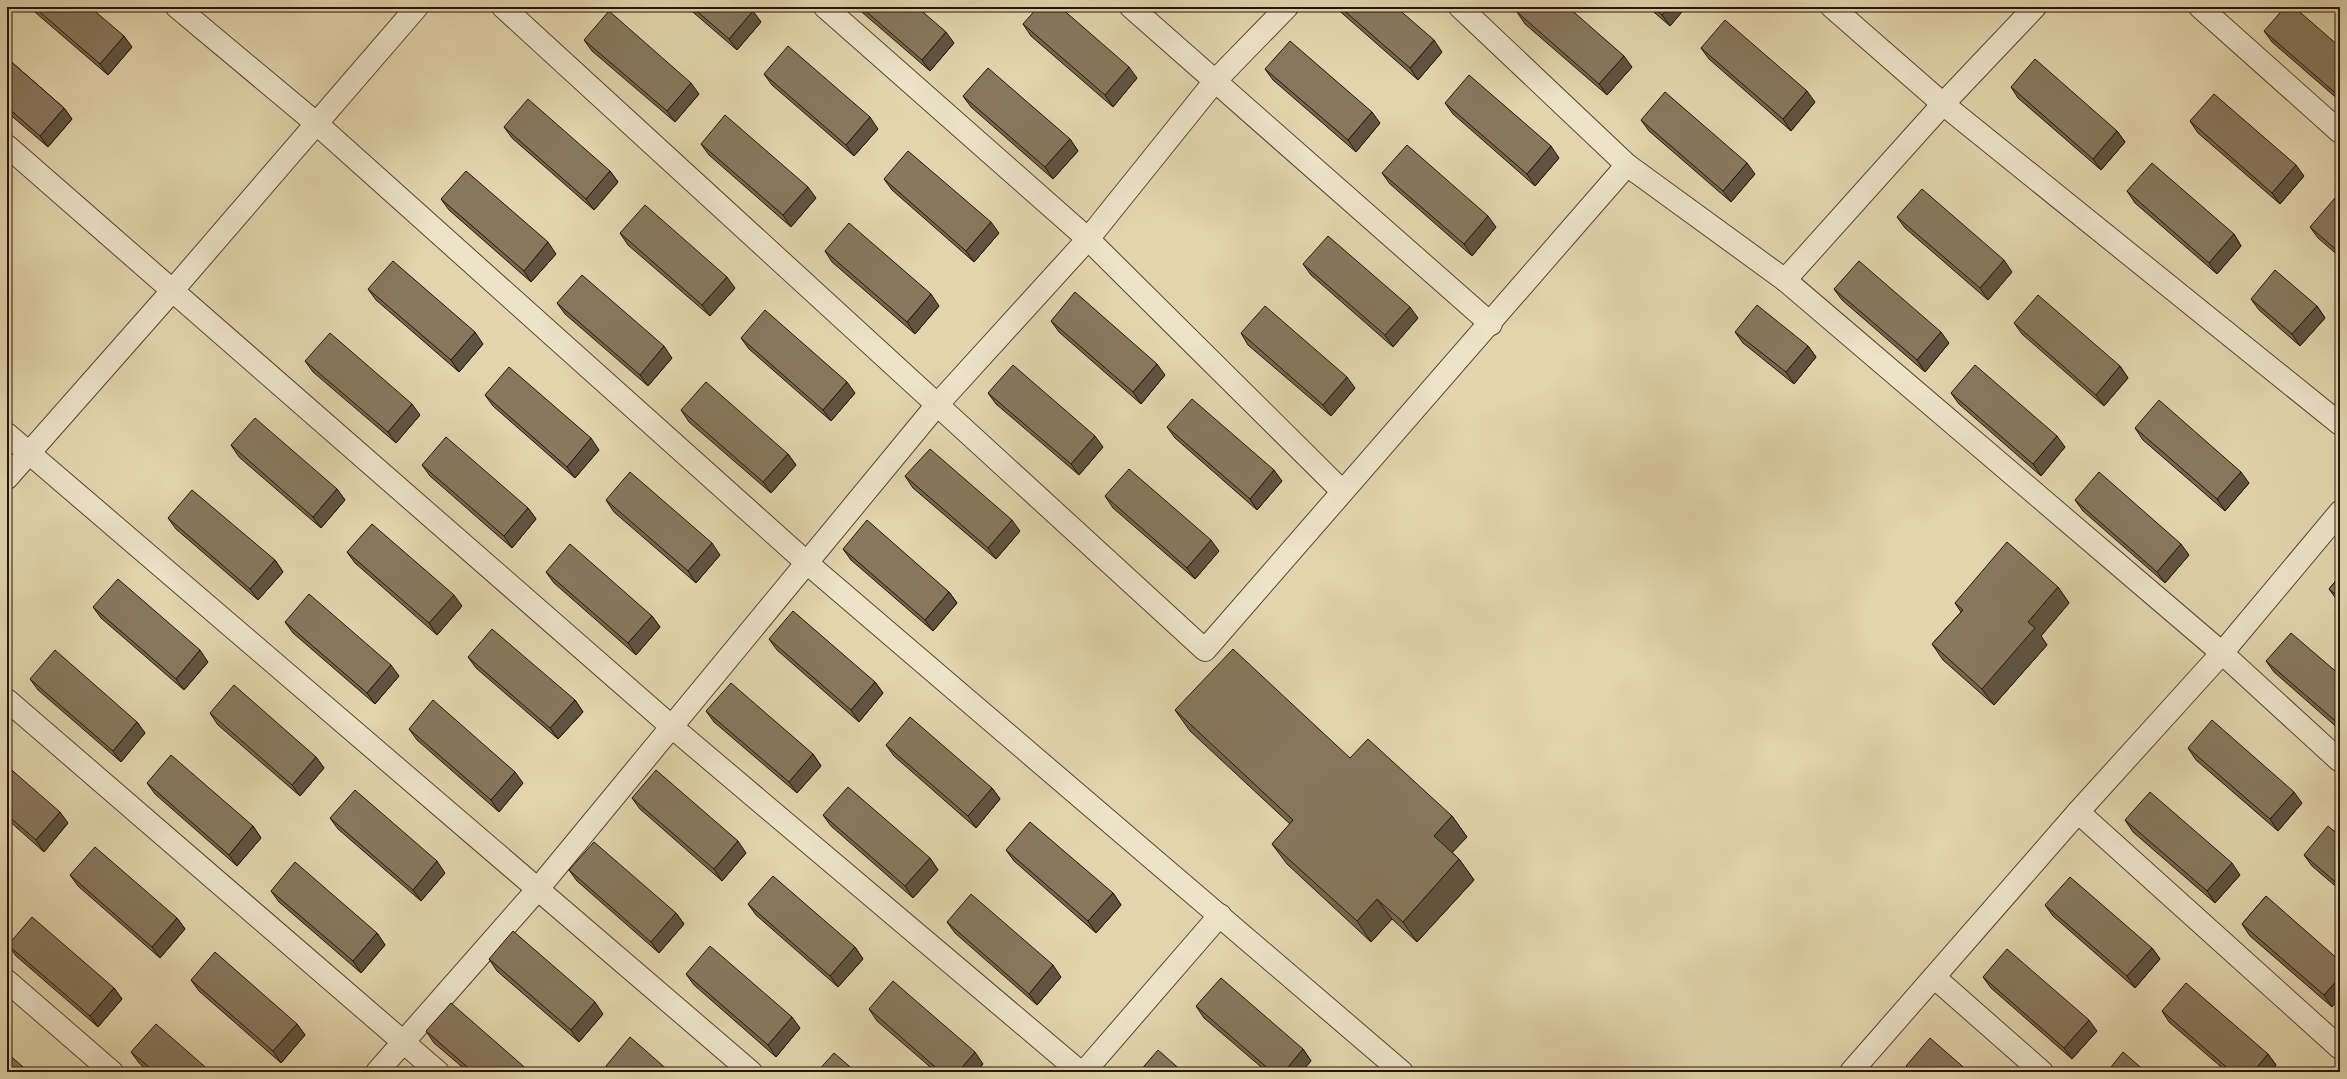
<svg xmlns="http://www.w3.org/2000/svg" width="2347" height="1079" viewBox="0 0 2347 1079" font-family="'IM FELL English',serif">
  <rect width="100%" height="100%" fill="#e2d4ac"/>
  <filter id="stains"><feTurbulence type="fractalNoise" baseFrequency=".005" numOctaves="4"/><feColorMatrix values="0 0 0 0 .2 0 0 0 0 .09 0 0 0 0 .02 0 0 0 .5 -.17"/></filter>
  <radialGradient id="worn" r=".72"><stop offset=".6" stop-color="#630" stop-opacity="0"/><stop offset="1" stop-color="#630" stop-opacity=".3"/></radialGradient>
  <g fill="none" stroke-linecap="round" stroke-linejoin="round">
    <!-- minor casing -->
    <g stroke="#564532" stroke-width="24">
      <g id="minor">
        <path d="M177,7L317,124L807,563L1402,1072"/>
        <path d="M503,7L1205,650L1627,165"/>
        <path d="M825,7L1088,239L1342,491"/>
        <path d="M1131,7L1491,324"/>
        <path d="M1460,7L1627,165L1785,280L2222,653L2340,761"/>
        <path d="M1832,7L1943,104L2340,424"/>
        <path d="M2200,7L2340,132"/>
        <path d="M7,146L672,727L1080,1072"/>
        <path d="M1785,280L1943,104L2035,7"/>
        <path d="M7,434L751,1072"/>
        <path d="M7,478L172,291L417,7"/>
        <path d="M7,700L438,1072"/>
        <path d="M2078,812L2340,1048"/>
        <path d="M1934,977L2042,1072"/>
        <path d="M7,981L112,1072"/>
        <path d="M377,1072L537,890L936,406L1088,239L1215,81L1287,7"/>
        <path d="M1084,1072L1220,915"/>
        <path d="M1851,1072L2078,812L2222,653L2340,512"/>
      </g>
    </g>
    <!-- minor -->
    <use href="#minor" stroke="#ece3c9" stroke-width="22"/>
  </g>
  <!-- wall -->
  <g fill="#756751" stroke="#271509">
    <path d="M29,7H90L132,47L108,75Z"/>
    <path d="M687,7H749L761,22L737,50Z"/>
    <path d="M856,7H917L954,43L930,71Z"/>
    <path d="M1190,7H1200L1196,12Z"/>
    <path d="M1335,7H1396L1442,52L1418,80Z"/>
    <path d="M1648,7H1686L1670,26Z"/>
    <path d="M1517,12L1632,67L1607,95L1525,24Z"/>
    <path d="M1023,24L1137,78L1113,107L1031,36Z"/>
    <path d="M2264,31L2340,47V101L2272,42Z"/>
    <path d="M584,40L699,94L675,122L592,51Z"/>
    <path d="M1701,48L1815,102L1791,131L1709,59Z"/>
    <path d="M7,58L64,108L72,119L48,147L7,112Z"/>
    <path d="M1265,69L1380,123L1356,152L1273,80Z"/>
    <path d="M764,74L878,129L854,156L772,85Z"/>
    <path d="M2011,87L2117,131L2125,142L2101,170L2018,98Z"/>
    <path d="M963,96L1070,139L1078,151L1053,179L971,107Z"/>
    <path d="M1445,103L1559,158L1535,186L1453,114Z"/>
    <path d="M1641,120L1755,174L1731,202L1649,131Z"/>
    <path d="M2190,121L2304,176L2280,204L2198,133Z"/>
    <path d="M504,127L610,171L618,182L594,210L512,138Z"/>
    <path d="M701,144L816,198L791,227L709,155Z"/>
    <path d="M1382,173L1496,227L1472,256L1390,184Z"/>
    <path d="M884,179L999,233L974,262L892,190Z"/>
    <path d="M2127,191L2234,234L2241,246L2217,274L2135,203Z"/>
    <path d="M441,199L556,254L531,282L449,210Z"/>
    <path d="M2340,203V257L2318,238L2310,227Z"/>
    <path d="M1897,217L2012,272L1988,300L1905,228Z"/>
    <path d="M620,233L735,288L710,316L628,245Z"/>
    <path d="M825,251L939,306L915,334L832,262Z"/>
    <path d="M1303,264L1418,318L1393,347L1311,275Z"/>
    <path d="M368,289L483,344L459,372L376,300Z"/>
    <path d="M1834,289L1949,343L1925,372L1842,300Z"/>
    <path d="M2251,299L2317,306L2325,318L2300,346L2259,310Z"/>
    <path d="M557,303L672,358L648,386L565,314Z"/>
    <path d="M1051,321L1165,375L1141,404L1059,332Z"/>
    <path d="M2014,323L2120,366L2128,378L2104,406L2022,334Z"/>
    <path d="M1735,332L1808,346L1816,357L1794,384L1743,343Z"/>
    <path d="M1241,333L1355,388L1331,416L1248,345Z"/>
    <path d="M741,338L855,393L831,421L749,349Z"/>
    <path d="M305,361L420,415L396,443L313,372Z"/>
    <path d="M988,393L1103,447L1079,475L996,404Z"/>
    <path d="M1951,393L2065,447L2041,476L1959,404Z"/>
    <path d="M485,395L599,450L575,478L493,406Z"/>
    <path d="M681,410L788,454L796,465L771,493L689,422Z"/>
    <path d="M1167,427L1282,481L1257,510L1175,438Z"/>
    <path d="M2135,428L2249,483L2225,511L2143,440Z"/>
    <path d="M231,445L337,489L345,500L321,528L239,457Z"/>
    <path d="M422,465L528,508L536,519L512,548L430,476Z"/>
    <path d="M905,476L1020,531L996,559L913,488Z"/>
    <path d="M1105,496L1219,551L1195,579L1113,508Z"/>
    <path d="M606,500L720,555L696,583L614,512Z"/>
    <path d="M2075,500L2189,555L2165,583L2083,511Z"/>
    <path d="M168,518L275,560L283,572L258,600L176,529Z"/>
    <path d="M843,549L949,592L957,603L933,631L851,560Z"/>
    <path d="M347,552L462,606L437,635L355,563Z"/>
    <path d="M546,572L652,616L660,627L636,655L554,583Z"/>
    <path d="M2340,576V603L2337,600L2329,589Z"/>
    <path d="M2058,587L2069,603L2041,636L2047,645L1994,705L1943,660L1932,644L1961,612L1955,603Z"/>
    <path d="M93,607L208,662L184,690L101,618Z"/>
    <path d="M285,622L399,676L375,704L293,633Z"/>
    <path d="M769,639L875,682L883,693L859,722L777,650Z"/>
    <path d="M468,657L575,700L583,712L558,739L476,668Z"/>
    <path d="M2266,661L2340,675V730L2274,672Z"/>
    <path d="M30,679L137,722L145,733L121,762L38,690Z"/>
    <path d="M1175,710L1350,758L1452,816L1467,837L1452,852L1459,859L1474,880L1417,942L1392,919L1371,942L1287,864L1272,844L1290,824L1190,731Z"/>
    <path d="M706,711L813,754L821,766L797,793L714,722Z"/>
    <path d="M210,713L316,757L324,768L300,796L218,725Z"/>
    <path d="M409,729L523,783L499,812L417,740Z"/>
    <path d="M886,745L992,788L1000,799L976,828L894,756Z"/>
    <path d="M2188,748L2302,803L2278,831L2196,760Z"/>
    <path d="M7,766L68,823L44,852L7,819Z"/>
    <path d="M147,783L253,826L261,838L237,866L155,794Z"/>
    <path d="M632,798L746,853L722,881L640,809Z"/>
    <path d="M823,815L930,858L938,870L913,898L831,826Z"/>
    <path d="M330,818L445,873L421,901L338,829Z"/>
    <path d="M2125,820L2240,875L2215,903L2133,832Z"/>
    <path d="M2340,836V890L2312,866L2304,855Z"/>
    <path d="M1006,850L1113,893L1121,905L1096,933L1014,861Z"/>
    <path d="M569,870L676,913L684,924L659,953L577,881Z"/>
    <path d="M70,875L177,918L185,929L160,958L78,886Z"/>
    <path d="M271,891L377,933L385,945L361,973L279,902Z"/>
    <path d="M2266,896L2332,1007L2250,936L2242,924Z"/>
    <path d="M748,904L855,947L863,959L838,987L756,915Z"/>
    <path d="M2045,905L2152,948L2160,959L2135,988L2053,916Z"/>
    <path d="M947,922L1061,977L1037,1005L955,933Z"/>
    <path d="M8,945L114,988L122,999L98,1027L16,956Z"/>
    <path d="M489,959L603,1014L579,1042L497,971Z"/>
    <path d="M686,974L800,1028L776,1057L694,985Z"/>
    <path d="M1983,977L2097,1031L2072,1059L1991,988Z"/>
    <path d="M191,980L297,1024L305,1035L281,1063L199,991Z"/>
    <path d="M1196,1006L1303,1049L1311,1061L1301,1072H1267L1204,1018Z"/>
    <path d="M869,1009L983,1064L976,1072H936L877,1021Z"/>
    <path d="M2162,1011L2268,1054L2276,1065L2270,1072H2227L2169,1022Z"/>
    <path d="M426,1031L530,1072H468L434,1043Z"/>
    <path d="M131,1052L211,1072H149L139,1063Z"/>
    <path d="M606,1066L670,1072H610Z"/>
  </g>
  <!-- shaded-wall -->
  <g fill="#5f5442" stroke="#271509">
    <path d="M1192,7H1200L1196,12Z"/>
    <path d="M1669,7H1686L1670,26L1662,15Z"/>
    <path d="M753,11L761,22L737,50L729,39Z"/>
    <path d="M946,32L954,43L930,71L922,60Z"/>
    <path d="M124,36L132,47L108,75L100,64Z"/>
    <path d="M1434,40L1442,52L1418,80L1410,68Z"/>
    <path d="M1624,56L1632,67L1607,95L1599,84Z"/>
    <path d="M1129,67L1137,78L1113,107L1105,95Z"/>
    <path d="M691,83L699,94L675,122L667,111Z"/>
    <path d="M1807,91L1815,102L1791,131L1783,119Z"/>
    <path d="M64,108L72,119L48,147L40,136Z"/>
    <path d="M1372,112L1380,123L1356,152L1348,140Z"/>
    <path d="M870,117L878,129L854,156L846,145Z"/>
    <path d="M2117,131L2125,142L2101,170L2093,159Z"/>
    <path d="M1070,139L1078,151L1053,179L1045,167Z"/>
    <path d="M1551,146L1559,158L1535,186L1527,174Z"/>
    <path d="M1747,163L1755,174L1731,202L1723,191Z"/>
    <path d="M2296,165L2304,176L2280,204L2272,193Z"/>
    <path d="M610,171L618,182L594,210L586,199Z"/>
    <path d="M808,187L816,198L791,227L783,215Z"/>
    <path d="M1488,216L1496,227L1472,256L1464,244Z"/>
    <path d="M991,222L999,233L974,262L966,251Z"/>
    <path d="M2234,234L2241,246L2217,274L2209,263Z"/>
    <path d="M548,242L556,254L531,282L524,271Z"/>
    <path d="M2004,260L2012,272L1988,300L1980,288Z"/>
    <path d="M727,277L735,288L710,316L702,305Z"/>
    <path d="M931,294L939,306L915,334L907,322Z"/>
    <path d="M2317,306L2325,318L2300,346L2292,334Z"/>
    <path d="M1410,307L1418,318L1393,347L1385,335Z"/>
    <path d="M475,332L483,344L459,372L451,360Z"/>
    <path d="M1941,332L1949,343L1925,372L1917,360Z"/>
    <path d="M664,346L672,358L648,386L640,375Z"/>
    <path d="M1808,346L1816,357L1794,384L1786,372Z"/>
    <path d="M1157,364L1165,375L1141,404L1133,392Z"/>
    <path d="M2120,366L2128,378L2104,406L2096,395Z"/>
    <path d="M1347,377L1355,388L1331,416L1323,405Z"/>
    <path d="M847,382L855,393L831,421L823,410Z"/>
    <path d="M412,404L420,415L396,443L388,432Z"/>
    <path d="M1095,436L1103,447L1079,475L1071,464Z"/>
    <path d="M2057,436L2065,447L2041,476L2033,464Z"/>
    <path d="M591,438L599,450L575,478L567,467Z"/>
    <path d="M788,454L796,465L771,493L763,482Z"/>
    <path d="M1274,470L1282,481L1257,510L1250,499Z"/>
    <path d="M2241,472L2249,483L2225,511L2217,499Z"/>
    <path d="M337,489L345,500L321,528L313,517Z"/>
    <path d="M528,508L536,519L512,548L504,536Z"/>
    <path d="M1012,520L1020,531L996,559L988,548Z"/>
    <path d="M1211,540L1219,551L1195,579L1187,568Z"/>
    <path d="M712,543L720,555L696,583L688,571Z"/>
    <path d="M2181,544L2189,555L2165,583L2157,572Z"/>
    <path d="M275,560L283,572L258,600L250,589Z"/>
    <path d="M2058,587L2069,603L2041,636L2047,645L1994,705L1982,689L2028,622Z"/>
    <path d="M949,592L957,603L933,631L925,620Z"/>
    <path d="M454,595L462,606L437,635L429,623Z"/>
    <path d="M652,616L660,627L636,655L628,643Z"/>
    <path d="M200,650L208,662L184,690L176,679Z"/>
    <path d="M391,665L399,676L375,704L367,693Z"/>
    <path d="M875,682L883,693L859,722L851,710Z"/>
    <path d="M575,700L583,712L558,739L550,728Z"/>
    <path d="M137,722L145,733L121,762L113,751Z"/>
    <path d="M813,754L821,766L797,793L789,782Z"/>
    <path d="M316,757L324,768L300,796L292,785Z"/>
    <path d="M515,772L523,783L499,812L491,800Z"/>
    <path d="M992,788L1000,799L976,828L968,816Z"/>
    <path d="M2294,792L2302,803L2278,831L2270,819Z"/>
    <path d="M60,812L68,823L44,852L36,840Z"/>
    <path d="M1452,816L1467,837L1449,856L1434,836Z"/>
    <path d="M253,826L261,838L237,866L229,855Z"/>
    <path d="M738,841L746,853L722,881L714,869Z"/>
    <path d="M930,858L938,870L913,898L905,886Z"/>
    <path d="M1459,859L1474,880L1417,942L1403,922Z"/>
    <path d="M437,861L445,873L421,901L413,890Z"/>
    <path d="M2232,863L2240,875L2215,903L2207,891Z"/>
    <path d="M1113,893L1121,905L1096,933L1088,921Z"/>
    <path d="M1377,899L1392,919L1371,942L1357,921Z"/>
    <path d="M676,913L684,924L659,953L651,942Z"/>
    <path d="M177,918L185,929L160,958L152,947Z"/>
    <path d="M377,933L385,945L361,973L353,961Z"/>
    <path d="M855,947L863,959L838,987L830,976Z"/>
    <path d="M2152,948L2160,959L2135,988L2127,976Z"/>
    <path d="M1053,965L1061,977L1037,1005L1029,994Z"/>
    <path d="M2340,977V997L2332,1007L2324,995Z"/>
    <path d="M114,988L122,999L98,1027L90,1016Z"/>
    <path d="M595,1002L603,1014L579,1042L571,1030Z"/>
    <path d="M792,1017L800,1028L776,1057L768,1045Z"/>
    <path d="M2089,1020L2097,1031L2072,1059L2064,1048Z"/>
    <path d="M297,1024L305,1035L281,1063L273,1051Z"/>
    <path d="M1303,1049L1311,1061L1301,1072H1284Z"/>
    <path d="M975,1052L983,1064L976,1072H958Z"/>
    <path d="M2268,1054L2276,1065L2270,1072H2253Z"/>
  </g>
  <!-- building -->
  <g fill="#88785e" stroke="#271509">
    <path d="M34,7H90L124,36L100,64Z"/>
    <path d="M692,7H749L753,11L729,39Z"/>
    <path d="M861,7H917L946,32L922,60Z"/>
    <path d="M1038,7H1060L1129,67L1105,95L1023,24Z"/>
    <path d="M1340,7H1396L1434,40L1410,68Z"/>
    <path d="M1522,7H1568L1624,56L1599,84L1517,12Z"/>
    <path d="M1653,7H1669L1662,15Z"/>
    <path d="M2285,7H2294L2340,47V97L2264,31Z"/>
    <path d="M609,11L691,83L667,111L584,40Z"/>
    <path d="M1725,20L1807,91L1783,119L1701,48Z"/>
    <path d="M1290,41L1372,112L1348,140L1265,69Z"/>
    <path d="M788,46L870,117L846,145L764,74Z"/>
    <path d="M7,58L64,108L40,136L7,107Z"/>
    <path d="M2035,59L2117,131L2093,159L2011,87Z"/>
    <path d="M988,68L1070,139L1045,167L963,96Z"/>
    <path d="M1469,75L1551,146L1527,174L1445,103Z"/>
    <path d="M1665,92L1747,163L1723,191L1641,120Z"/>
    <path d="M2214,94L2296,165L2272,193L2190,121Z"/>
    <path d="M528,99L610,171L586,199L504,127Z"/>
    <path d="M725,115L808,187L783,215L701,144Z"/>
    <path d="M1407,145L1488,216L1464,244L1382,173Z"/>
    <path d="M908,151L991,222L966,251L884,179Z"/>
    <path d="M2152,163L2234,234L2209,263L2127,191Z"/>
    <path d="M466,171L548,242L524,271L441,199Z"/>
    <path d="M1922,189L2004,260L1980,288L1897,217Z"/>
    <path d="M2335,198L2340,203V253L2310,227Z"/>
    <path d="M645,205L727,277L702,305L620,233Z"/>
    <path d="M849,223L931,294L907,322L825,251Z"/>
    <path d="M1328,236L1410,307L1385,335L1303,264Z"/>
    <path d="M393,261L475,332L451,360L368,289Z"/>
    <path d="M1859,261L1941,332L1917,360L1834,289Z"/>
    <path d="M2275,270L2317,306L2292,334L2251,299Z"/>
    <path d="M582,275L664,346L640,375L557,303Z"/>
    <path d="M1075,292L1157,364L1133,392L1051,321Z"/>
    <path d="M2038,295L2120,366L2096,395L2014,323Z"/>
    <path d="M1757,305L1808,346L1786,372L1735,332Z"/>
    <path d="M1265,306L1347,377L1323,405L1241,333Z"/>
    <path d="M765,310L847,382L823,410L741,338Z"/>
    <path d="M330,333L412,404L388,432L305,361Z"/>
    <path d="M1013,365L1095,436L1071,464L988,393Z"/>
    <path d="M1975,365L2057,436L2033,464L1951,393Z"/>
    <path d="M509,367L591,438L567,467L485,395Z"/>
    <path d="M706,382L788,454L763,482L681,410Z"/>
    <path d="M1192,399L1274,470L1250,499L1167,427Z"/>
    <path d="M2159,400L2241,472L2217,499L2135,428Z"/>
    <path d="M255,418L337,489L313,517L231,445Z"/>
    <path d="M446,437L528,508L504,536L422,465Z"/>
    <path d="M930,449L1012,520L988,548L905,476Z"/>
    <path d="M1129,469L1211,540L1187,568L1105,496Z"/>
    <path d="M630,472L712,543L688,571L606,500Z"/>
    <path d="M2099,472L2181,544L2157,572L2075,500Z"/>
    <path d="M192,490L275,560L250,589L168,518Z"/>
    <path d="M867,520L949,592L925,620L843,549Z"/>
    <path d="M372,524L454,595L429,623L347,552Z"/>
    <path d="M2007,542L2058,587L2028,622L2035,628L1982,689L1932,644L1963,610L1955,603Z"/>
    <path d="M570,544L652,616L628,643L546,572Z"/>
    <path d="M2340,576V598L2329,589Z"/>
    <path d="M118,579L200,650L176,679L93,607Z"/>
    <path d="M309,594L391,665L367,693L285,622Z"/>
    <path d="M793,611L875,682L851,710L769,639Z"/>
    <path d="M492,629L575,700L550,728L468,657Z"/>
    <path d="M2291,633L2340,675V725L2266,661Z"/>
    <path d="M1233,649L1350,758L1368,739L1452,816L1434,836L1459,859L1403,922L1377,899L1357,921L1272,844L1293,820L1175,710Z"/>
    <path d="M55,650L137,722L113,751L30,679Z"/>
    <path d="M731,683L813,754L789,782L706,711Z"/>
    <path d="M234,685L316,757L292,785L210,713Z"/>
    <path d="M433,700L515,772L491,800L409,729Z"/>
    <path d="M910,717L992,788L968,816L886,745Z"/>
    <path d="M2212,720L2294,792L2270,819L2188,748Z"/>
    <path d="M171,755L253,826L229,855L147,783Z"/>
    <path d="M7,766L60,812L36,840L7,815Z"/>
    <path d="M656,770L738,841L714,869L632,798Z"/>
    <path d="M848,787L930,858L905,886L823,815Z"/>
    <path d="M355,790L437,861L413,890L330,818Z"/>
    <path d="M2150,792L2232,863L2207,891L2125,820Z"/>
    <path d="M1030,822L1113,893L1088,921L1006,850Z"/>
    <path d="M2328,826L2340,836V886L2304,855Z"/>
    <path d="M594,842L676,913L651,942L569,870Z"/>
    <path d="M95,847L177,918L152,947L70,875Z"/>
    <path d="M295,862L377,933L353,961L271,891Z"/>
    <path d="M773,876L855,947L830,976L748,904Z"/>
    <path d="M2070,877L2152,948L2127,976L2045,905Z"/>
    <path d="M971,894L1053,965L1029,994L947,922Z"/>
    <path d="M2266,896L2340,961V977L2324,995L2242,924Z"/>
    <path d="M32,917L114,988L90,1016L8,945Z"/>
    <path d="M513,931L595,1002L571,1030L489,959Z"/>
    <path d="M710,946L792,1017L768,1045L686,974Z"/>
    <path d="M2007,949L2089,1020L2064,1048L1983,977Z"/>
    <path d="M215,952L297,1024L273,1051L191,980Z"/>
    <path d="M1221,978L1303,1049L1284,1072H1272L1196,1006Z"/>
    <path d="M893,981L975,1052L958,1072H941L869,1009Z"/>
    <path d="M2186,983L2268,1054L2253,1072H2232L2162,1011Z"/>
    <path d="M451,1003L530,1072H473L426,1031Z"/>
    <path d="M156,1024L211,1072H155L131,1052Z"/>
    <path d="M630,1037L670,1072H613L606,1066Z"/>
    <path d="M1930,1038L1969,1072H1912L1906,1066Z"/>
    <path d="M1158,1050L1183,1072H1139Z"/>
    <path d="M2123,1052L2146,1072H2107Z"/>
    <path d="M7,1053L29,1072H7Z"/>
    <path d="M834,1053L856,1072H817Z"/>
  </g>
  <!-- margin -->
  <rect width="2347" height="1079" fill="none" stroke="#e2d4ac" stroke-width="24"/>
  <rect x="8" y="8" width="2331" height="1063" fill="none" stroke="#271509" stroke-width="2"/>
  <rect x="12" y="12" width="2323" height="1055" fill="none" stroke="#271509"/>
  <rect width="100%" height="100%" filter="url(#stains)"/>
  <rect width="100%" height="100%" fill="url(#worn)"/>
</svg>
